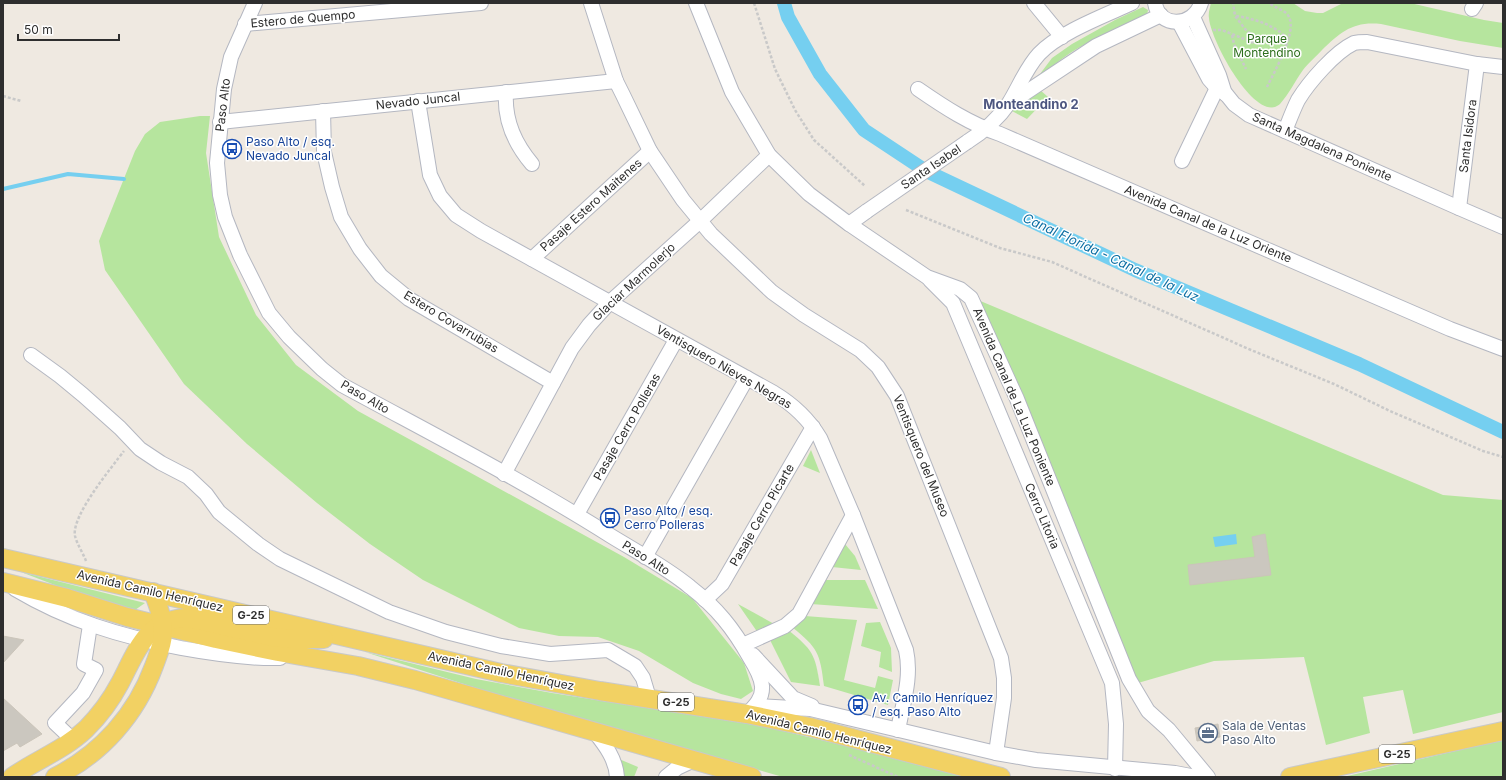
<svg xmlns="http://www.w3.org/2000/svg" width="1506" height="780" viewBox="0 0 1506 780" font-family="Inter,sans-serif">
  <rect width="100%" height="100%" fill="#efe9e1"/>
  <!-- green -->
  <g fill="#b6e59e">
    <path d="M1211,3H1293L1305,11L1317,13H1323L1343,3H1410L1484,20L1503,23V48L1460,41L1381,24C1353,21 1341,32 1322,50C1316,57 1308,63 1303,70C1295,81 1289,94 1280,104C1279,105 1277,106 1275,107C1250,114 1210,38 1209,18C1208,13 1210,8 1211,3Z"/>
    <path d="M1143,7L1148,10L1147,15C1123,25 1098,36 1075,50C1063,57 1053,67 1040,74L1052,58L1072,44L1115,20Z"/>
    <path d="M1039,89L1048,97L1027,119L1012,111L1024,99Z"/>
    <path d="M200,116H210L206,153L219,237L256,315L296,365L358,411L624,557L692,598L744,663L753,691L741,699L721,694L693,683L639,651L598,637L559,636L519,628L423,580L370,544L317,503L247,444L184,384L105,270L99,241L135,151L145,134L160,122Z"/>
    <path d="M978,300L1443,495L1503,500V712L1413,734L1403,690L1363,697L1370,733L1326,745L1304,657L1214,661L1131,685Z"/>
    <path d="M811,450L820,473L803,466Z"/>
    <path d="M845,544L855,556L861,570L832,567Z"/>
    <path d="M21,572L145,603L135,610L60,587Z"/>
    <path d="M824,580H865L878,609L811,604Z"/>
    <path d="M738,604L776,625L758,633Z"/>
    <path d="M805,616L857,620L844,680L875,688L878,676L893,680L888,705L824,686C820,653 818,648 792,627Z"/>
    <path d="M880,622L891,648L892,672L879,667L881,652L861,646L866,623Z"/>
    <path d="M788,630C813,650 815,654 820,686L791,682L771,642V638Z"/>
    <path d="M365,652L476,679L552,693L762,726L977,777H783L522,703Z"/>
    <path d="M1503,740V777H1343Z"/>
    <path d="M619,759L638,767L634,777H624Z"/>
  </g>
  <!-- water -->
  <path fill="#75cff0" d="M1236,534L1237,544L1215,547L1213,537Z"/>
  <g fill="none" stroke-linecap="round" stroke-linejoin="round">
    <!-- stream -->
    <path stroke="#75cff0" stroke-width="4" d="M3,189L68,174L124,179"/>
    <!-- canal -->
    <path stroke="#75cff0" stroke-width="14" d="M784,3L788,17L820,74L864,130L926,171L1135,270L1359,364L1503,432"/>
  </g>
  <!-- building -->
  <g fill="#cbc7bf" stroke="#cbc5ba">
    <path d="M1265,534L1271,575L1190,585L1188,565L1255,557L1252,537Z"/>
    <path d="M3,636L24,640L3,663Z"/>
    <path d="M3,698L42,734L20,747L17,743L3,751Z"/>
    <path d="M1218,724L1220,737L1197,741L1195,728Z"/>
  </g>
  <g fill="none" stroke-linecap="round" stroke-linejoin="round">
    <!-- minor casing -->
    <g stroke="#b4b7c1" stroke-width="16">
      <g id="minor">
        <path d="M255,3L231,57L224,89L217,163L220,195L225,217L240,255L269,313L289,337L322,369L342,385C432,434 524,481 611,536C637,552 666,567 690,587C717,608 733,628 750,658C755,666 761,676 762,686C763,698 755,706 747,714"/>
        <path d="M591,3L616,81L623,95L650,151L683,200L711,234L772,292L804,315L860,350L878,367L897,396L1001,658L1004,678V698L996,753"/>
        <path d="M696,3L732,92L769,155L809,194L849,224L927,277L960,289L971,298L1017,399L1129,679L1148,711L1169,730L1208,777"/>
        <path d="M1034,3L1062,37"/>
        <path d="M1155,3C1159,29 1194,27 1201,3"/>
        <path d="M1472,9L1476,3"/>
        <path d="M1193,17L1219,75L1225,94"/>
        <path d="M1179,22L1209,79L1217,88L1226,94L1234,104L1249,115L1459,208L1503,227"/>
        <path d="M245,24L481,3"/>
        <path d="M918,89C944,107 970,124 1000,134L1450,329L1503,349"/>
        <path d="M506,92C504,120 514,143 532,164"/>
        <path d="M418,101L430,175L440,196L456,215L481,231L774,393C794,405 808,418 820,438L853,515L906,650C912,677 903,703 898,730"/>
        <path d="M1010,103L1096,46L1161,15"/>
        <path d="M323,111L324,152L332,187L341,217L360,249L381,276L409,299L553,383"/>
        <path d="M220,122L616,81"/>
        <path d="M1285,131C1289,121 1293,110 1298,100C1309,82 1335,52 1354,43C1358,42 1362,42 1367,42L1477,64L1503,67"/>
        <path d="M967,142C983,132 998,119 1009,103C1019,87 1026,68 1039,54C1058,33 1106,15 1132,3"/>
        <path d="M1182,161L1217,88"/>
        <path d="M1459,208L1477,64"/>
        <path d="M849,224L867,211"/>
        <path d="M532,259L650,151"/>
        <path d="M930,280L953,303L1112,683L1116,724L1115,769"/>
        <path d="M31,355L60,376L83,395L120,428L140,449L161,463L188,477L206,494L219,512L258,544L280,559L389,612L446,632L501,646L550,654L608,650L635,666L643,678L649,698"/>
        <path d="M504,474L572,348L589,325L609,303L700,221L769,155"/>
        <path d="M577,514L676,340"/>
        <path d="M645,557L747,378"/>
        <path d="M15,589C69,621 120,636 181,648C214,654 247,659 280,658"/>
        <path d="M705,600L722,584L813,427"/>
        <path d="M743,645L785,626L799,614L853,515"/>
        <path d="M753,655L793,698L812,706"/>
        <path d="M756,706L810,709L996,753L1036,760L1175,773L1196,777"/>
        <path d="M594,731C605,745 616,759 617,777"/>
        <path d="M73,740L55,723L83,693L96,670L84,664L90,625"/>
        <path d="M666,777L677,768L694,760"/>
      </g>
    </g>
    <!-- major casing -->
    <g stroke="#c9c9c9" stroke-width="20">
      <g id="major">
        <path d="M3,558L501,673L600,691L747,714L810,727L1001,777"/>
        <path d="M3,582L67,598L127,617L216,639L278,652L358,666L415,680L752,777"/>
        <path d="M12,777C36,760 64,750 86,729C99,716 111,700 120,683C136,653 146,618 188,618L272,637L292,639H324"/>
        <path d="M55,777C101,754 136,715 154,666C158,655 163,644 163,633C163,618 158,605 153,592"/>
        <path d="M1290,777L1503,731"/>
      </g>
    </g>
    <!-- path -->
    <g stroke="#c9c9c9" stroke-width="2.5" stroke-dasharray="3 2" stroke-linecap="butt">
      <path d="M754,3L775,69L795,110L814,140L865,186"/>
      <path d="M1236,16C1256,19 1274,25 1288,39"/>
      <path d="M1213,30H1222L1254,43L1255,38L1245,29L1235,16L1233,3"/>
      <path d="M1232,35L1234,44L1246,69"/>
      <path d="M1267,87C1274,72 1297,33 1289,17C1286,10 1275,8 1269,3"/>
      <path d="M3,96L21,101"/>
      <path d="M906,210L1000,248L1052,262L1251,350L1334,384L1390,411L1483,451L1503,457"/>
      <path d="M86,561C83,553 77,544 75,536C71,516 112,467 124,451"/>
      <path d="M849,755L898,777"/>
    </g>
    <!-- minor -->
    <use href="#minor" stroke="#fff" stroke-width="14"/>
    <!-- major -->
    <use href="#major" stroke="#f2d163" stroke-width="18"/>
    <!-- minor-bridge casing -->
    <g stroke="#b4b7c1" stroke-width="16" stroke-linecap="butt">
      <path id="minor-bridge" d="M867,211L967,142"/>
    </g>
    <!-- minor-bridge -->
    <use href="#minor-bridge" stroke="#fff" stroke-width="14"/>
  </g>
  <!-- icons -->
  <defs>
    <g id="bus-ring" transform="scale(1)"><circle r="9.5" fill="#fff" stroke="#1a4fb4" stroke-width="1.5"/><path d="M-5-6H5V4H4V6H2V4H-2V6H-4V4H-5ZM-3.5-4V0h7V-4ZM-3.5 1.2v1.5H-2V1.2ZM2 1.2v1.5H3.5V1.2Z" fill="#1a4fb4"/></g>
    <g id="office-ring" transform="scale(1)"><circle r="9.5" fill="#fff" stroke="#5c6f8a" stroke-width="1.5"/><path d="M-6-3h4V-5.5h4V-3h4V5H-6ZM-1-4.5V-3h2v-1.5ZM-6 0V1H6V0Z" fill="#5c6f8a"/></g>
  </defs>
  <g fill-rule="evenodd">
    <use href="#bus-ring" x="232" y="149"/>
    <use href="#bus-ring" x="610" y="518"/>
    <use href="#bus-ring" x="858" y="705"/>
    <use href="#office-ring" x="1208" y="733"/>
  </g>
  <g text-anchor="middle" stroke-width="3" stroke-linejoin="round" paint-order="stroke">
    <!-- shield labels -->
    <g fill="#fff" stroke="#6d6d6d" stroke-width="1">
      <rect x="233" y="606" width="36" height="18" rx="3"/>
      <rect x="658" y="693" width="36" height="18" rx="3"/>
      <rect x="1379" y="745" width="36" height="18" rx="3"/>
    </g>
    <g font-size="11" font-weight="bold" fill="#2e2e2e">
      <text x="251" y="619">G-25</text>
      <text x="676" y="706">G-25</text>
      <text x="1397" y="758">G-25</text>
    </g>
    <!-- street labels -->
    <g font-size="12" fill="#2e2e2e" stroke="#fff">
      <text transform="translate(303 19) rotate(-5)" y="4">Estero de Quempo</text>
      <text transform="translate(418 101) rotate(-6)" y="4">Nevado Juncal</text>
      <text transform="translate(223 105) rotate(-83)" y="4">Paso Alto</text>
      <text transform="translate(1468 136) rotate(-83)" y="4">Santa Isidora</text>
      <text transform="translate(1322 147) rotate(24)" y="4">Santa Magdalena Poniente</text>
      <text transform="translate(931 167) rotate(-34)" y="4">Santa Isabel</text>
      <text transform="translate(591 205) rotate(-42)" y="4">Pasaje Estero Maitenes</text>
      <text transform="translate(1208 224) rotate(23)" y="4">Avenida Canal de la Luz Oriente</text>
      <text transform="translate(634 282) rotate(-43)" y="4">Glaciar Marmolerjo</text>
      <text transform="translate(451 322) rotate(31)" y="4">Estero Covarrubias</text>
      <text transform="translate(724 367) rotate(30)" y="4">Ventisquero Nieves Negras</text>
      <text transform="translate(365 397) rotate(30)" y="4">Paso Alto</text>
      <text transform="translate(1014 397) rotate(67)" y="4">Avenida Canal de La Luz Poniente</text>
      <text transform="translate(627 427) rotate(-60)" y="4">Pasaje Cerro Polleras</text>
      <text transform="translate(921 456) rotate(68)" y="4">Ventisquero del Museo</text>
      <text transform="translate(762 515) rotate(-60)" y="4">Pasaje Cerro Picarte</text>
      <text transform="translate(1042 516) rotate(67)" y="4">Cerro Litoria</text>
      <text transform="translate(646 558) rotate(32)" y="4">Paso Alto</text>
      <text transform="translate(150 591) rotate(13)" y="4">Avenida Camilo Henríquez</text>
      <text transform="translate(501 671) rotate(12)" y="4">Avenida Camilo Henríquez</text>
      <text transform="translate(819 732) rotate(14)" y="4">Avenida Camilo Henríquez</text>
    </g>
    <!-- park labels -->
    <g font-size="12" fill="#2c6e1b" stroke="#fff">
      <text x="1267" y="43">Parque<tspan x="1267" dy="14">Montendino</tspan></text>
    </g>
    <!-- transit labels -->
    <g font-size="12" fill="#164399" stroke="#fff" text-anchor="start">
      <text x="246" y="146">Paso Alto / esq.<tspan x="246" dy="14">Nevado Juncal</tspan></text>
      <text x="624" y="515">Paso Alto / esq.<tspan x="624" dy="14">Cerro Polleras</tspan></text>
      <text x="872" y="702">Av. Camilo Henríquez<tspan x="872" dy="14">/ esq. Paso Alto</tspan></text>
    </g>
    <!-- service labels -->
    <g font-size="12" fill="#4e5e75" stroke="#fff" text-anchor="start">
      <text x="1222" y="730">Sala de Ventas<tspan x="1222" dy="14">Paso Alto</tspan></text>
    </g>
    <!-- neighbourhood labels -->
    <g font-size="13" font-weight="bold" fill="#4d5680" stroke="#fff">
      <text x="1031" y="109">Monteandino 2</text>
    </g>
    <!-- water labels -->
    <g font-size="13" font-style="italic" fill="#0d6fa3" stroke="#fff">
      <text transform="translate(1111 257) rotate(25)" y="5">Canal Florida - Canal de la Luz</text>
    </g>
  </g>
  <!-- border -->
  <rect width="1506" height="780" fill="none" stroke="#2e2e2e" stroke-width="8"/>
  <!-- scale -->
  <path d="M18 34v6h101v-6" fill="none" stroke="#2e2e2e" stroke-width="2"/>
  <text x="24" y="34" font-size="12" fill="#2e2e2e" stroke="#ffffff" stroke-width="3" paint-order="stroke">50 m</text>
</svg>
